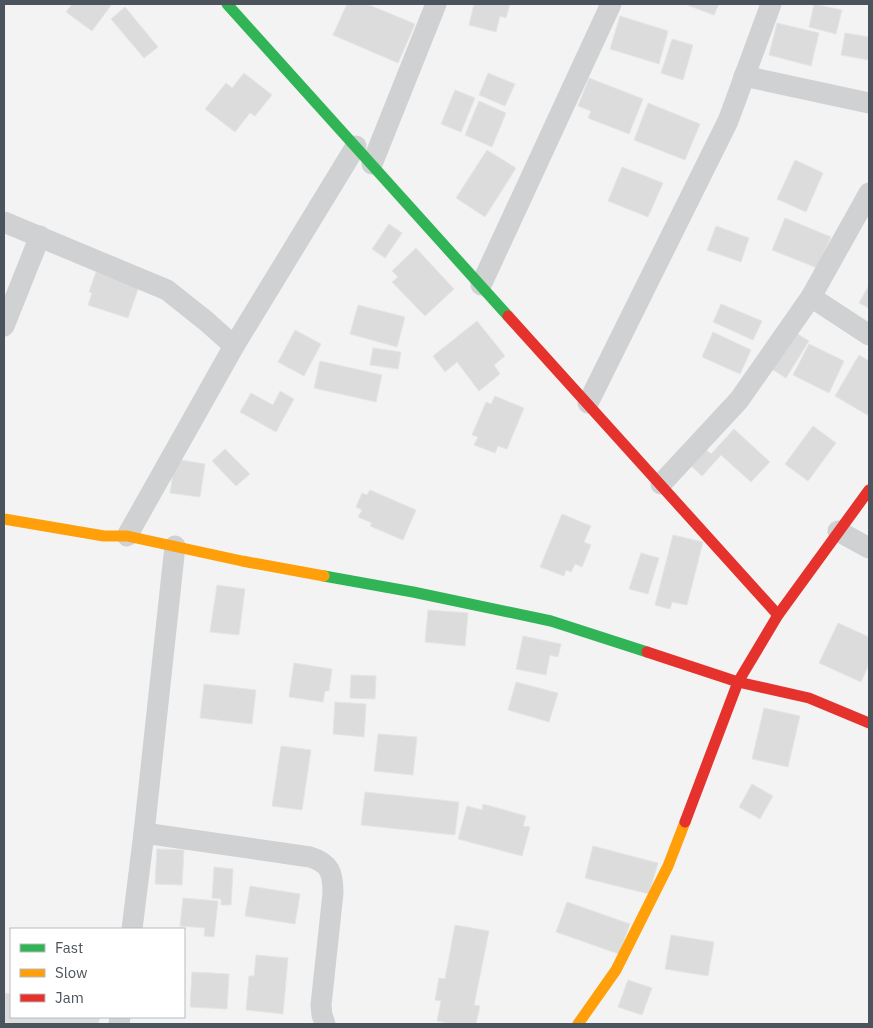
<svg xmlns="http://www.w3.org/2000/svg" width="873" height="1028" viewBox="0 0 873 1028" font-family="'IBM Plex Sans',sans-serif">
  <rect width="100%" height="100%" fill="#f3f3f3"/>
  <!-- building -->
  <g fill="#dcdcdd" stroke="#e4e5e5">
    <path d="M72,4H112L92,31L66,12Z"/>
    <path d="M347,4H367L415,24L398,63L333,35Z"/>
    <path d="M474,4H510L506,18L500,16L496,32L469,25Z"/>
    <path d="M688,4H719L714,15L687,5Z"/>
    <path d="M814,4L842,10L836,34L809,27Z"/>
    <path d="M125,7L158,47L144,58L111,19Z"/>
    <path d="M620,16L668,31L659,64L610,49Z"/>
    <path d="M777,23L819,33L811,66L769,55Z"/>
    <path d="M845,33L869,37V60L841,55Z"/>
    <path d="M672,39L693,45L683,80L661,73Z"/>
    <path d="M244,73L272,95L255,116L250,113L235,132L205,109L226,83L232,88Z"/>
    <path d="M488,73L515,84L505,106L479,95Z"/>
    <path d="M589,78L643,99L629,134L588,118L591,111L578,106Z"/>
    <path d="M455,90L475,98L461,132L441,124Z"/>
    <path d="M479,101L506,113L492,147L465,135Z"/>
    <path d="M648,103L700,124L685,160L634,140Z"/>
    <path d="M487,150L516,168L485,217L456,198Z"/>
    <path d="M795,160L823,173L806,212L777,199Z"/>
    <path d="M622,167L663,183L648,217L608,201Z"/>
    <path d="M785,218L831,237L817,268L772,250Z"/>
    <path d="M389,224L402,233L385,258L372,249Z"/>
    <path d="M716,226L749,238L741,262L707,250Z"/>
    <path d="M416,248L454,289L425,316L392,282L398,277L392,271Z"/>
    <path d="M96,272L139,286L128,318L88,305L92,293L89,292Z"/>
    <path d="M869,285V308L859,303Z"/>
    <path d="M721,304L762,321L753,340L713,322Z"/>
    <path d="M358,305L405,317L397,347L350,334Z"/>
    <path d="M477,321L505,356L494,365L500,374L479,391L457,362L445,372L433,356Z"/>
    <path d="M295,330L321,344L304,376L278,362Z"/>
    <path d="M793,331L809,341L786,378L770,368Z"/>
    <path d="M713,332L751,350L740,374L702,357Z"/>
    <path d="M809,344L844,361L829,393L793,375Z"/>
    <path d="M373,348L401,352L398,369L370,365Z"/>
    <path d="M859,355L869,361V416L835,396Z"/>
    <path d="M320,361L382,375L376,402L314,388Z"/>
    <path d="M280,391L294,399L276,432L240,412L251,393L273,405Z"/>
    <path d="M495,396L524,408L507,449L498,446L495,453L474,445L478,437L472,435L486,402L491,404Z"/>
    <path d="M813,426L836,443L808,481L785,464Z"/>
    <path d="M734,429L770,462L751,482L721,455L702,476L689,464L704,448L711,454Z"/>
    <path d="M225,449L250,474L236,486L212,461Z"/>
    <path d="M175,459L205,464L200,497L170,493Z"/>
    <path d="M370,490L416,510L403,540L370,526L372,523L358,517L362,510L356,507L362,493L367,495Z"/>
    <path d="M562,514L591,526L584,542L591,545L582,567L575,564L571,572L566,570L564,576L540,567Z"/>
    <path d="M673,535L703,542L687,605L672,602L670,609L655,605Z"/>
    <path d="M641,553L659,558L648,594L629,589Z"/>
    <path d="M217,585L245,589L239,635L210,632Z"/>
    <path d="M428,610L468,613L465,646L425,642Z"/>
    <path d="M838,623L869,637V664L861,682L819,663Z"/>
    <path d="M523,636L561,644L558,657L550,655L546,675L516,669Z"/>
    <path d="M294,663L332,669L329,691H325L323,702L289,697Z"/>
    <path d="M351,675L376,676L375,699L350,698Z"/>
    <path d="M516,682L558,693L549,722L508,710Z"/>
    <path d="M204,684L256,690L252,724L200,718Z"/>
    <path d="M335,702L366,704L364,737L333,734Z"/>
    <path d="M764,708L800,716L788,767L752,759Z"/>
    <path d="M378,734L417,737L413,775L374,771Z"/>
    <path d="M281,746L311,750L302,810L272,806Z"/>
    <path d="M752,784L773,796L760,819L739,807Z"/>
    <path d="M365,792L459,802L455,835L361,825Z"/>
    <path d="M483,804L526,816L523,826L530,827L522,856L458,839L467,806L482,810Z"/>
    <path d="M593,846L658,863L649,894L585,878Z"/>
    <path d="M157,849L184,850L182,885L155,884Z"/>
    <path d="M214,867L233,869L231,905H221V899L212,898Z"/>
    <path d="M250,886L300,894L295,924L245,916Z"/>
    <path d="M183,898L218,901L214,937L204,936L205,928L180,926Z"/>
    <path d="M567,902L630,924L619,954L556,932Z"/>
    <path d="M455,925L489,931L474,1005L480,1006L476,1024H453L437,1021L441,1001L435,1000L439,978L445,979Z"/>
    <path d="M671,935L714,942L708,976L665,969Z"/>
    <path d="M256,955L288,958L283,1014L246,1010L249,976H254Z"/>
    <path d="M192,972L229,974L227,1009L190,1007Z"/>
    <path d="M628,980L652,988L642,1015L618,1007Z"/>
    <path d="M4,993L11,994V1017H100L98,1024H18L4,1022Z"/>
  </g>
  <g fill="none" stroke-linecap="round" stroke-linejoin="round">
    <!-- street -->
    <g stroke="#cfd1d3" stroke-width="21">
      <path d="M744,76L869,103"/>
      <path d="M372,164L436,4"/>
      <path d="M4,222L167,290L206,321L234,346"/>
      <path d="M481,285L611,4"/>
      <path d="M811,297L869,335"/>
      <path d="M4,326L40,236"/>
      <path d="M588,403L728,121L771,4"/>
      <path d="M661,484L739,400L811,297L869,193"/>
      <path d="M838,531L869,548"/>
      <path d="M127,536L234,346L356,146"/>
      <path d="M144,833L310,857C330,863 333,873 333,893L321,1005L322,1015L325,1024"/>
      <path d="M132,929L144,833L175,546"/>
      <path d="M119,1024L120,1017"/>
    </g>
    <!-- fast -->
    <g stroke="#30b455" stroke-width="11">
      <path d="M227,4L508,316"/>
      <path d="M324,576L413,592L551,621L647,652"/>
    </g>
    <!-- slow -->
    <g stroke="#ff9f0a" stroke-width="11">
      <path d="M4,519L104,536H127L242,561L324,576"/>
      <path d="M578,1024L616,970L668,866L685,822"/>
    </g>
    <!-- jam -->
    <g stroke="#e5322d" stroke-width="11">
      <path d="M508,316L778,615"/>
      <path d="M647,652L738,682L809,698L869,723"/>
      <path d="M685,822L738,682L778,615L869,490"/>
    </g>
  </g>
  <!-- border -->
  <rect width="873" height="1028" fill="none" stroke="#4b545d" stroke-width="10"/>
  <!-- legend -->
  <rect x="10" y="928" width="175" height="90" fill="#ffffff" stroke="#b7bbbe"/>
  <rect x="20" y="944" width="25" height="8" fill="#30b455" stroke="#b7bbbe"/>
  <text x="55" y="953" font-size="15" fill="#4b545d">Fast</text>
  <rect x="20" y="969" width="25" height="8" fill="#ff9f0a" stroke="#b7bbbe"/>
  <text x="55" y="978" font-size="15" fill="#4b545d">Slow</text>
  <rect x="20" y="994" width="25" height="8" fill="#e5322d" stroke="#b7bbbe"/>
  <text x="55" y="1003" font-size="15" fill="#4b545d">Jam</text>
</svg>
